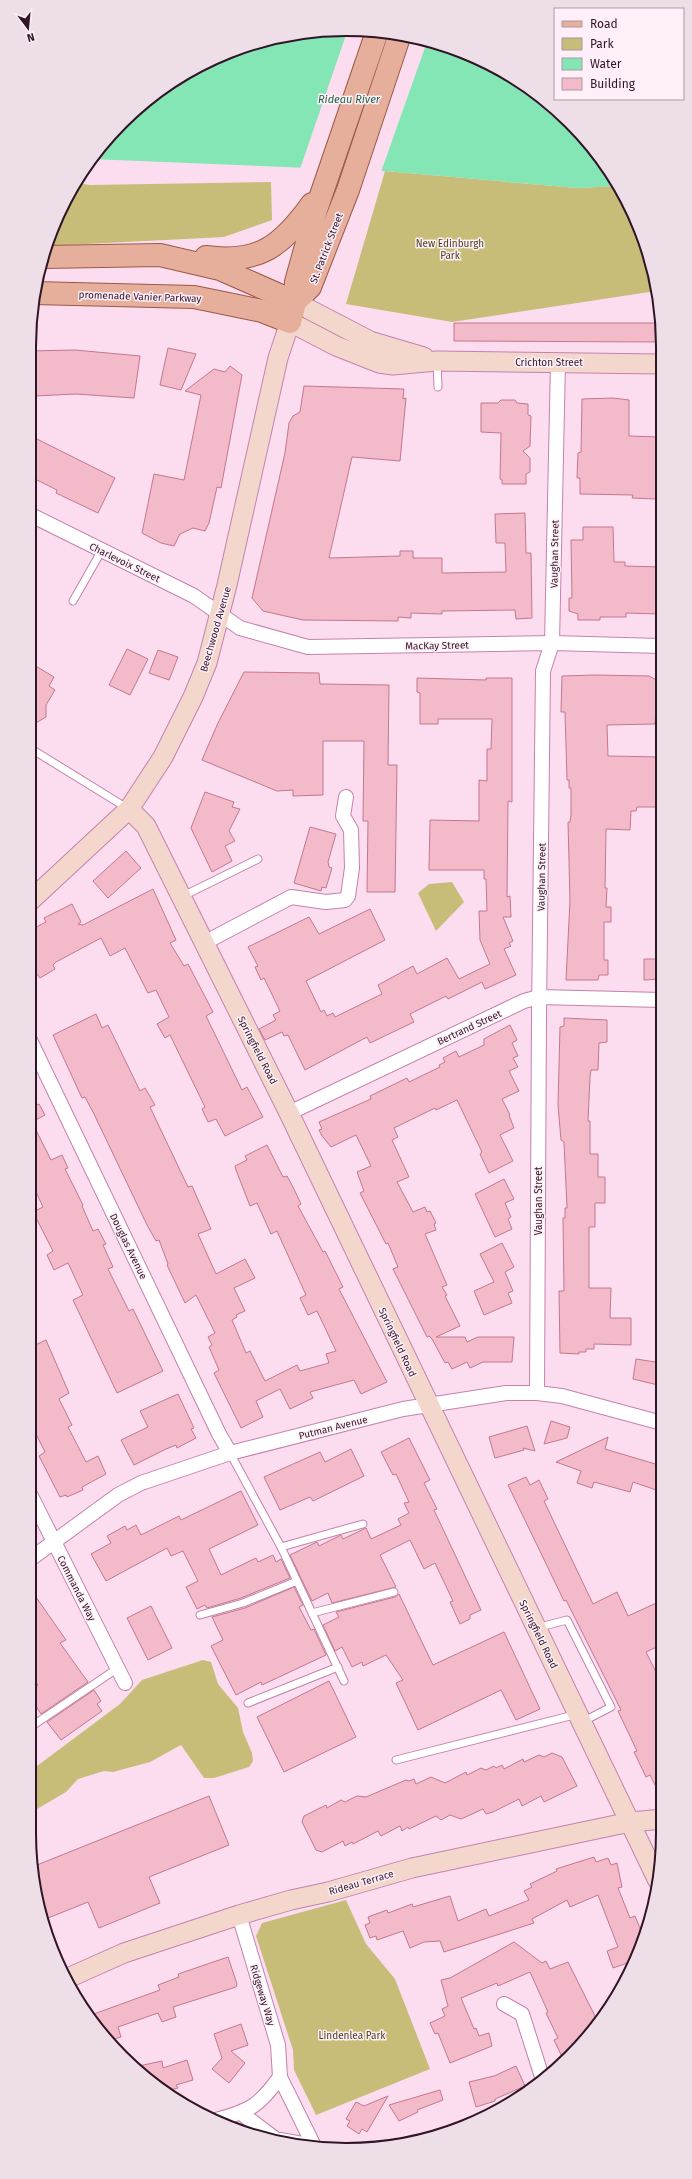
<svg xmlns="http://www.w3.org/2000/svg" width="692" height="2179" viewBox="0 0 692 2179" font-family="'Fira Sans',sans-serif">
  <rect width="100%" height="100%" fill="#fbddef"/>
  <!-- green -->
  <g fill="#c7bd79">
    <path d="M385,171L577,188L617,186L630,206L656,291L452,322L346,304Z"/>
    <path d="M271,182L272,220L224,237L47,246L53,224L76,183L90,185Z"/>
    <path d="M452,882L464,902L436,931L418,893L429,884Z"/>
    <path d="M203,1660L211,1662L218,1684L238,1708L243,1732L252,1753L253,1761L249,1767L214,1778H204L181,1745L150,1762L113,1772L104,1771L78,1779L66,1792L37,1809L29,1811V1772L120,1704L142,1680Z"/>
    <path d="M346,1900L366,1944L395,1979L430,2069L316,2115L294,2070L293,2050L256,1936L262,1923Z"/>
  </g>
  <!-- water -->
  <path fill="#84e5b5" d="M346,29L408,35L505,72L584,137L617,186L577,188L385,171L91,159L122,122L170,82L225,53L284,35Z"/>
  <!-- pier -->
  <path fill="#fbddef" d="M348,29L408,35L427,42L381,172L300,169Z"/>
  <!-- building -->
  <g fill="#f3bac9" stroke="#c5778e">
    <path d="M454,323H660V342L454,341Z"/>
    <path d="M168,348L196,354L181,390L160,385Z"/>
    <path d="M75,350L140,356L134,398L76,394L35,396V391H29V351Z"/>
    <path d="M230,366L242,375L221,488L217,487L209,523L205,531L193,528L180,534L174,546L161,543L142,533L154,474L184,480L201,395L185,391L214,369L225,372Z"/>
    <path d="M304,386L404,389L403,399L406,398L400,461L352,457L329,558L400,556V551H413V558H442V573L506,572L505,543H496L495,514L525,513L526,553H531L532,618L516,619L515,610L442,611V614L411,613V618L398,617V621L303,620L263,611L252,598L285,453L289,423L293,416L300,412Z"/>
    <path d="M613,398L629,400V436L660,437L661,495H657V499L632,498L633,495L580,494V478H577L578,453L581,452L582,399Z"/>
    <path d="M501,400H515L517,403L528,404V415L531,416L530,446L523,451L530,458V472L526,474V484H502V480L500,479L501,433L481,432V403H498Z"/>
    <path d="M29,435L115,478L98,513L56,493L57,490L29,476Z"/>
    <path d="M583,527H613L614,562H625V566L661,567V614L626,613V617H600V620H578V614L569,611V598H572L571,540H583Z"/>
    <path d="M127,649L148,659L130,695L109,685Z"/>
    <path d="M158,650L178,657L169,680L149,673Z"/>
    <path d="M29,662L54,677L49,686L55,690L46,705V717L29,727Z"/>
    <path d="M244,672L319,673L320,684L389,685L388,765H397L395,892H367L368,821H363L364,741H323V795L293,796V790L277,791L202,760L218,723Z"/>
    <path d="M595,675L649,676L658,681L655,724L607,725L608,756L661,757V807H637L636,811H631L630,830L606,829L605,888H607L606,907H611V922H604V960H608V975H599L598,980H566L570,901L568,822H570L571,815V788H569V780H567L565,712H561L562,676Z"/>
    <path d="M417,678L486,680V678H512V802L508,801L507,897L510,896L511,917H503L513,941L509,943L511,946L504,949L516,975L485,989L482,982L448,999L446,996L410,1014L414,1022L370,1043L367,1037L305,1070L288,1035L284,1036L282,1032L265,1040L259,1029L276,1020L273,1015L280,1011L264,978L261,980L255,967L258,966L248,947L309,917L319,934L370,909L385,940L306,981L321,1012L324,1010L327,1016L333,1013L335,1017L382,994L378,985L413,966L417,974L447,958L459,979L490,964L480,940L479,911H487L486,879H484V870H429L430,820L479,821V780L487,781V749H491L492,719H438V724H420V693L417,692Z"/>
    <path d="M205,792L234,802L232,807L240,809L229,831L235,841L225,846L232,861L212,872L191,828Z"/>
    <path d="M310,827L336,834L328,862L329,867L332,868L326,888L322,887L321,891L294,883Z"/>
    <path d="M126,851L141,868L108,898L93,881Z"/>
    <path d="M153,889L176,940L170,943L184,966L188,964L213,1012L206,1016L242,1090L247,1087L263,1117L225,1136L216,1119L208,1122L202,1109L205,1107L170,1035L165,1038L157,1024L169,1017L156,990L148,993L125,948L110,956L101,938L56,962L53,965L55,969L40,978L37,974L29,979V934L38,926L46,922L44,918L72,904L81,922L78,924L83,925Z"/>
    <path d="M644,959H661V979L644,980Z"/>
    <path d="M96,1014L102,1028L108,1025L140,1091L145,1088L155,1105L150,1107L158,1124L188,1187L192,1186L211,1229L198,1234L216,1274L245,1259L255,1278L234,1288L245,1311L236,1315L237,1317L232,1320L246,1353L250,1351L265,1381L297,1365L300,1371L329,1363L326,1354L336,1351L317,1311L308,1315L300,1298L306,1295L277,1231L271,1234L257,1203L250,1206L236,1170L235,1166L247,1160L245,1156L267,1145L283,1177L287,1176L293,1187L301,1204L298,1206L323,1252L325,1251L343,1287L339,1289L387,1382L361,1394L354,1380L310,1392L313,1398L290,1409L280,1389L256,1401L263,1417L241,1428L214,1373L219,1370L209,1347L212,1345L208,1337L215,1333L196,1295L185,1303L167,1265L168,1264L159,1240L156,1241L147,1225L94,1114L85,1097L82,1098L53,1035Z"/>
    <path d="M564,1018L607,1020V1042L599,1043L598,1070H591L590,1077L588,1121H590V1154H598V1177H605V1203H595V1227H589V1288H611L610,1318H631V1345L594,1344V1349H586V1352H579V1354L560,1353L559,1291H564L563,1218H565V1208H567L564,1142L561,1140L558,1105L560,1027L564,1026Z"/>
    <path d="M510,1025L517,1040L512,1043L518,1056L513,1058L518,1067L509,1071L519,1091L502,1099L510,1115H509L514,1128L500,1135L513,1161L489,1173L480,1154L482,1152L457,1100L436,1110L435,1108L394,1128L398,1137L392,1140L409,1177L397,1182L413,1212L425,1207L427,1212L430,1211L436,1223L434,1224L436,1230L425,1234L447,1285L442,1287L447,1295L445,1296L460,1326L436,1337H465L467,1342L478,1337H514L512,1362H483L470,1368L467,1362L452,1369L448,1362L445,1363L432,1339L429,1336L427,1337L393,1269L398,1267L388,1243L386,1244L360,1193L364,1191L357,1172L371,1166L356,1135L331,1147L322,1136L319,1130L322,1129L319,1122L371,1099L370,1096L407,1078L409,1082L440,1067L439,1065L445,1062L443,1058L456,1051L459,1057L484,1045V1039Z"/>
    <path d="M39,1104L45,1115L32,1122L51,1160L62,1155L68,1168L65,1169L83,1205L82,1206L93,1231L98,1229L106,1244L103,1245L113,1267L108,1269L129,1311L133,1309L163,1371L117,1393L73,1300L83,1295L68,1263L54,1270L47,1255L53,1251L33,1212L43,1207L29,1177V1108Z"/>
    <path d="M504,1179L514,1199L505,1203L511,1217L508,1219L512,1229L495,1237L475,1194Z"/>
    <path d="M502,1243L514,1267L505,1272L513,1291L508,1293L512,1303L484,1315L474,1291L494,1282L480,1254Z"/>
    <path d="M46,1340L69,1393L59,1399L72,1425L68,1427L86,1462L98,1456L106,1474L82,1487L83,1490L67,1497L66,1495L60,1497L39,1456L45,1452L29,1420V1348Z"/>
    <path d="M636,1359L662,1363V1386L633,1379Z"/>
    <path d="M178,1394L194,1428L191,1429L196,1438L177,1448L176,1445L166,1449L134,1465L121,1440L148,1427L140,1411Z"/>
    <path d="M551,1421L570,1427L567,1438L544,1444Z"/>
    <path d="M527,1426L535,1451L523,1448L524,1450L495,1458L489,1437Z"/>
    <path d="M608,1437L605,1449L662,1466V1492L633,1482L630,1492L594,1482L592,1488L577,1483L581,1471L556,1462Z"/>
    <path d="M409,1438L430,1480L424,1483L437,1509L434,1510L481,1610L470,1615V1619L460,1624L450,1602L453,1601L435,1563L424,1569L410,1540L380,1555L396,1587L332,1603L328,1593L312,1601L290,1555L317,1542L319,1546L341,1535L343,1539L366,1528L371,1539L401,1525L398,1519L409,1513L404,1503L409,1502L396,1474L393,1475L381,1452Z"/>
    <path d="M351,1449L364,1476L313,1501L310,1497L280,1510L264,1477L320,1452L325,1462Z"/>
    <path d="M526,1477L530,1485L539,1480L548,1499L544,1501L593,1604L617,1592L628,1616L663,1600V1644L646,1652L663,1686V1801L650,1775L646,1777L634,1752L637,1751L618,1711L621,1710L566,1600L564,1601L508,1485Z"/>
    <path d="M241,1491L258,1525L209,1549L221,1575L256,1558L258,1562L273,1555L276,1562L281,1559L290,1578L241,1598L207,1608L205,1605L197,1609L186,1587L198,1581L183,1551L171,1556L167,1548L106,1581L91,1554L111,1543L107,1536L125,1526L127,1530L136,1525L141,1535L179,1516L181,1520Z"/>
    <path d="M29,1587L66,1640L60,1643L88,1682L41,1714L32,1700L36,1697L31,1690L38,1685L29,1673Z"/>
    <path d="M294,1587L303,1605L299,1607L311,1630L314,1629L326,1655L262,1685L261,1682L236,1695L211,1646L223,1640L212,1617L245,1608Z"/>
    <path d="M399,1594L433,1665L504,1632L540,1709L516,1720L501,1690L418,1730L396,1683L403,1680L386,1655L363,1666L362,1662L352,1667L342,1647L335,1651L323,1625L339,1617L336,1612L395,1597Z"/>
    <path d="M151,1606L172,1648L148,1660L127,1618Z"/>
    <path d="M329,1681L356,1737L284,1772L257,1717Z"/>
    <path d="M94,1690L101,1701L97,1704L102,1711L61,1740L47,1722Z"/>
    <path d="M552,1753L562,1757L577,1786L544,1802L541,1796L522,1806L519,1799L493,1812L486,1814L483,1809L461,1819L450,1815L441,1820L436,1816L409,1829L408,1827L402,1831L400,1826L381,1836L378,1831L353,1844L352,1842L345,1846L343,1841L322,1852L316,1850L302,1822L304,1816L326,1805L327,1808L341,1800L345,1802L357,1796L366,1797L406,1780L409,1781L414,1779L416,1784L431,1777L445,1783L466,1772L467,1775L481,1768L486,1770L494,1766L496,1768L502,1765L504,1769L523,1759L524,1762L539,1755L544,1757Z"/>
    <path d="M209,1796L229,1845L149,1877L160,1903L99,1928L88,1902L43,1920L35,1895L32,1867Z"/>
    <path d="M594,1857L596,1862L608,1858L611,1865L617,1863L622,1887L618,1888L630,1918L635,1916L644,1938L636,1960L613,1968L607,1951L618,1947L598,1895L570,1907L567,1900L532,1919L534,1923L444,1952L440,1941L424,1942L410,1948L403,1931L377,1940L376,1936L370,1938L365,1925L370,1923L368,1917L387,1910L388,1913L412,1904L413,1907L450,1896L458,1921L486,1909L489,1916L529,1900L524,1891L532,1887L530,1884L557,1871L556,1869Z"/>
    <path d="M514,1942L542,1963L546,1961L550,1969L568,1962L598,2022L563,2059L554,2040L558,2038L546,2013L548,2012L530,1972L498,1986L497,1983L461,1998L474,2029L476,2028L479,2036L489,2033L492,2046L450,2063L438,2033L435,2034L430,2023L445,2016L442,2009L448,2006L441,1980L450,1978Z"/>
    <path d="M228,1957L237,1984L236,1987L173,2007L176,2017L162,2022L158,2013L118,2027L121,2037L107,2041L91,2015L160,1990L158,1985L179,1977L178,1974Z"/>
    <path d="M241,2024L248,2045L231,2051L245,2063L229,2083L212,2069L222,2058L214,2034Z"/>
    <path d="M187,2060L193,2080L176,2085L178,2088L166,2091L153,2084L134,2067L162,2061L163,2068Z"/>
    <path d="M516,2066L525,2086L495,2099V2101L476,2107L469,2082L494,2076Z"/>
    <path d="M440,2090L443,2100L417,2110L418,2112L399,2121L389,2105Z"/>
    <path d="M388,2096L367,2132L362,2129L359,2134L347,2126L350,2121L346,2119L356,2102L364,2106Z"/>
  </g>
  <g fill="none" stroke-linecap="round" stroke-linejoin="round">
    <!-- lane casing -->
    <g stroke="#c581ad" stroke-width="9">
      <g id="lane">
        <path d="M437,361L438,387"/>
        <path d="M73,601L102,550"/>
        <path d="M33,750L127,808"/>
        <path d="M181,897L258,859"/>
        <path d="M230,1453L281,1547L344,1681"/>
        <path d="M281,1547L363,1524"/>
        <path d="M312,1613L394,1592"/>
        <path d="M200,1615L243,1603L297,1581"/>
        <path d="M536,1628L567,1620L611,1707L582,1722"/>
        <path d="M248,1703L338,1667"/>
        <path d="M29,1728L118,1668"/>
        <path d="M396,1760L578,1714"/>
      </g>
    </g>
    <!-- street casing -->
    <g stroke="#c581ad" stroke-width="16">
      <g id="street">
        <path d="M29,514L194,596L240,628L308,647L552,643L661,646"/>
        <path d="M204,943L291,897L326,902L345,900L348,896L352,868L351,830L343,816L346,797"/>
        <path d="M29,1038L219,1434L230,1453"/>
        <path d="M289,1113L524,1001L539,997L662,1000"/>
        <path d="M537,1393L539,1014L543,671L552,643L558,362"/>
        <path d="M29,1492L125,1683"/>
        <path d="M29,1560L118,1495L141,1483L230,1453L403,1409L506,1393H537L562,1396L662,1423"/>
        <path d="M239,1915L278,2045L280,2077L315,2148"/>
        <path d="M504,2004L522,2014L543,2080"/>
        <path d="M241,2113L274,2138"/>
        <path d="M216,2120C250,2111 259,2106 280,2077"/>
        <path d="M280,2140L314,2146"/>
      </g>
    </g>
    <!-- secondary casing -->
    <g stroke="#c581ad" stroke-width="21">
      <g id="secondary">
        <path d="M295,302L370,341L424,357"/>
        <path d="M129,809L146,826L289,1113L658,1881"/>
        <path d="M29,902L129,809L163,757L193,697L207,663L227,585L278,358L290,322L336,346L379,363L393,365L437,361L660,364"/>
        <path d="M68,1978L124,1953L239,1915L291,1900L328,1892L412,1868L630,1822L663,1819"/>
      </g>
    </g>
    <!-- primary casing -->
    <g stroke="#9c5748" stroke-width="24">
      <g id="primary">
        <path d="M43,257L160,255L220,269L295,302"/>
        <path d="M206,257C259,264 282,246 312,204"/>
        <path d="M34,293L194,297L262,311L290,322L295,302L296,282L316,210L377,32"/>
        <path d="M295,302L310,287L348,190L400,34"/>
      </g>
    </g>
    <!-- lane -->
    <use href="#lane" stroke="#fff" stroke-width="7"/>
    <!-- street -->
    <use href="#street" stroke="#fff" stroke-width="14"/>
    <!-- secondary -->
    <use href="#secondary" stroke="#f3d7cd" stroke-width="19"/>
    <!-- primary -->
    <use href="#primary" stroke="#e6af9b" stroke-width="22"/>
  </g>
  <g text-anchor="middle" stroke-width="3" stroke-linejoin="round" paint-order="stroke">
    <!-- park labels -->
    <g font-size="10" fill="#49431c" stroke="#feeff8">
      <text x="450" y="247">New Edinburgh<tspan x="450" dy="12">Park</tspan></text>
      <text x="352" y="2039">Lindenlea Park</text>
    </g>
    <!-- street labels -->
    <g font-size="10" fill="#301527" stroke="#feeff8">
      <text transform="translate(326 248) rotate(-69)" y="4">St. Patrick Street</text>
      <text transform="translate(140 296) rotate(2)" y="4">promenade Vanier Parkway</text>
      <text x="549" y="366">Crichton Street</text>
      <text transform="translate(554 554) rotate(-89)" y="4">Vaughan Street</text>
      <text transform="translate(125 562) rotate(26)" y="4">Charlevoix Street</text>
      <text transform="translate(215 629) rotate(-74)" y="4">Beechwood Avenue</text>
      <text transform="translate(437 645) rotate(-1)" y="4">MacKay Street</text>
      <text transform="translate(541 877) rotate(-89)" y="4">Vaughan Street</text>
      <text transform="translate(469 1027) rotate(-25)" y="4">Bertrand Street</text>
      <text transform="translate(258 1050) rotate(63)" y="4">Springfield Road</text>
      <text transform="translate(538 1201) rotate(-90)" y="4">Vaughan Street</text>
      <text transform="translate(129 1246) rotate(64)" y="4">Douglas Avenue</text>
      <text transform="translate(398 1342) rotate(65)" y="4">Springfield Road</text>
      <text transform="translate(333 1427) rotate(-14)" y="4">Putman Avenue</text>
      <text transform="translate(77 1588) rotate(63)" y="4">Commanda Way</text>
      <text transform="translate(539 1634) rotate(64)" y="4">Springfield Road</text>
      <text transform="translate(361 1882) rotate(-16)" y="4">Rideau Terrace</text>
      <text transform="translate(263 1995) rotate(73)" y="4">Ridgeway Way</text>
    </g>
    <!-- water labels -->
    <g font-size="11" font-style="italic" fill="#1f6647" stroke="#feeff8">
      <text x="349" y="103">Rideau River</text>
    </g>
  </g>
  <!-- crop -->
  <path d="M0 0H692V2179H0ZM346 36H346A310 310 0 0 1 656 346V1833A310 310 0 0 1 346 2143H346A310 310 0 0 1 36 1833V346A310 310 0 0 1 346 36Z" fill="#eedee7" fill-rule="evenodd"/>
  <path fill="none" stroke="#301527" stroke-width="2" d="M346 36H346A310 310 0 0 1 656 346V1833A310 310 0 0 1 346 2143H346A310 310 0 0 1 36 1833V346A310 310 0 0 1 346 36Z"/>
  <!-- legend -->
  <rect x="554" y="8" width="130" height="92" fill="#feeff8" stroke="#ac98a4"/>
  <rect x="562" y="21" width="20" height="6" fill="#e6af9b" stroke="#ac98a4"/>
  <text x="590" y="28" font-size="12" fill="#301527">Road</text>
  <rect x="562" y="38" width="20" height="12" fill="#c7bd79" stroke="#ac98a4"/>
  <text x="590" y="48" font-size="12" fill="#301527">Park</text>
  <rect x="562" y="58" width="20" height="12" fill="#84e5b5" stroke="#ac98a4"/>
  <text x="590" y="68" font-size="12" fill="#301527">Water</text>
  <rect x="562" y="78" width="20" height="12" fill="#f3bac9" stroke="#ac98a4"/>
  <text x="590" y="88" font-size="12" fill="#301527">Building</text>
  <!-- north arrow -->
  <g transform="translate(28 28) rotate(164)" stroke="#feeff8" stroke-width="3" paint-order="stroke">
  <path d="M0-3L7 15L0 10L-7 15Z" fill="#301527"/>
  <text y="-6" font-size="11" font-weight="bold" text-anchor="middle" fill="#301527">N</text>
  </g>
</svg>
